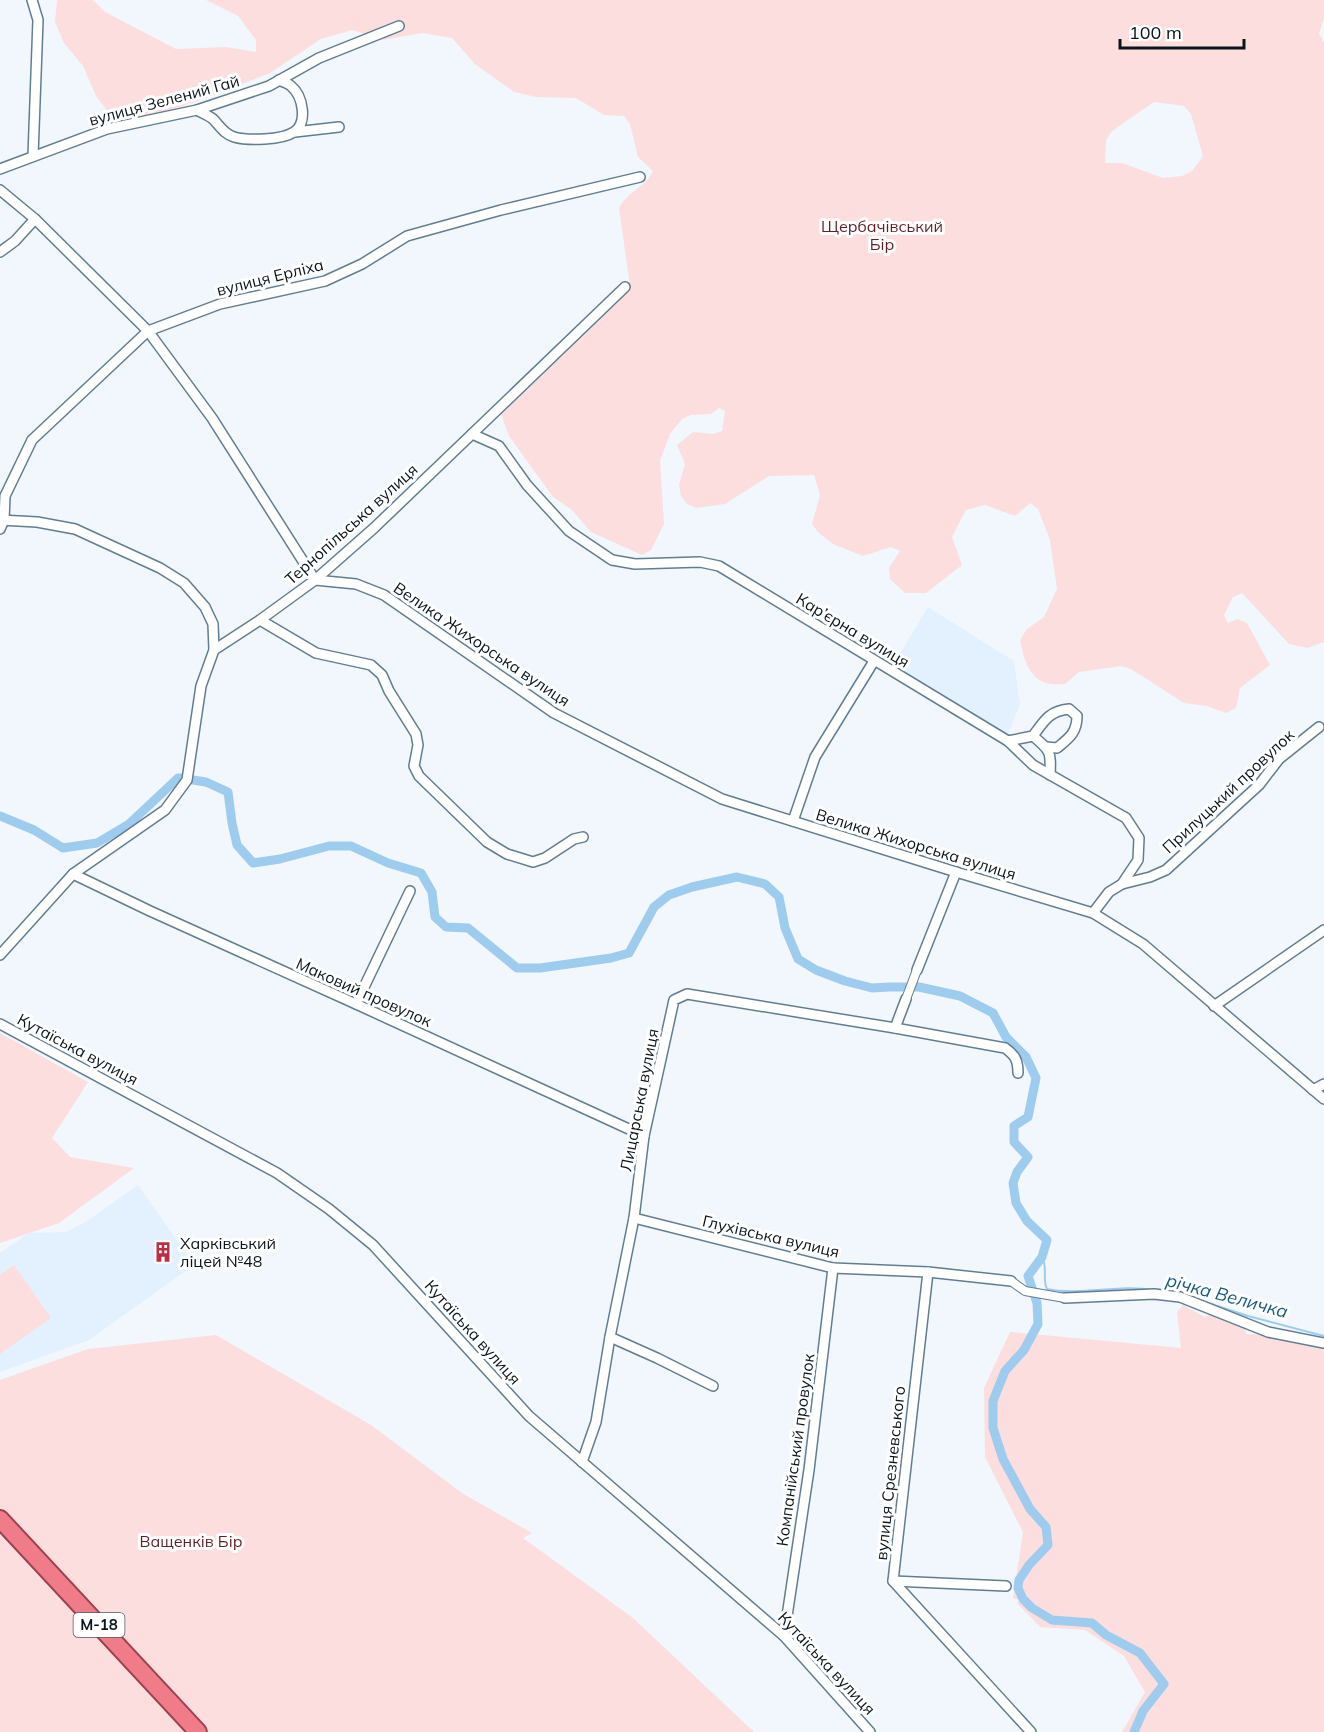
<svg xmlns="http://www.w3.org/2000/svg" width="1324" height="1732" viewBox="0 0 1324 1732" font-family="Mulish,sans-serif">
  <rect width="100%" height="100%" fill="#f1f7fc"/>
  <!-- built -->
  <g fill="#e2f1fd">
    <path d="M928,607L1014,661L1020,705L1007,736L892,667Z"/>
    <path d="M138,1185L194,1265L89,1340L0,1372V1253L29,1233L65,1232L87,1221Z"/>
  </g>
  <!-- green -->
  <g fill="#fcdede" fill-rule="evenodd">
    <path d="M57,0H93L105,12L176,49L226,47L256,52V40L238,16L206,0H1324V18L1319,33L1324,43V642L1308,648L1289,644L1242,593L1233,597L1224,615L1228,623L1238,619L1247,623L1270,665L1240,688L1236,708L1226,713L1207,706L1184,703L1131,669L1121,666L1079,672L1065,684C1059,684 1051,685 1046,683C1028,678 1023,655 1020,640L1027,629L1044,617L1057,589L1050,540L1038,509L1030,503L1015,516L985,505L966,510L952,537L962,565L926,593H905L890,579L889,568L900,551L891,547L863,556L833,544L818,532L812,524L820,495L814,475L769,476L725,504L696,508L687,504L681,496L679,485L685,464L677,445L693,432L713,434L722,431L725,411L719,408L711,414L691,415L682,419L670,434L660,461L664,524L651,550L642,555L591,532L571,509L553,497L509,436L501,414L630,286L619,208C628,191 645,188 653,171L638,157L630,124L624,116L604,115L576,98L536,97L514,92L475,64L452,38L422,33L383,40L352,30L321,39L270,73L201,100L154,115L115,121L96,96L83,66L64,43L55,22ZM1154,102L1184,106L1191,114L1203,156L1192,171L1182,176L1163,178L1122,163H1105L1106,140L1112,131Z"/>
    <path d="M0,1033L88,1082L52,1138L70,1157L134,1168L59,1223L0,1243Z"/>
    <path d="M14,1265L51,1318L0,1354V1275Z"/>
    <path d="M1183,1305L1205,1317L1213,1313L1244,1326L1246,1334L1273,1335L1324,1343V1732H1122L1145,1692L1124,1656L1085,1630L1040,1627L1017,1603L1019,1600L1013,1598L1023,1532L985,1457L984,1388L1010,1332L1181,1348L1177,1312Z"/>
    <path d="M216,1335L371,1425L462,1493L532,1533L523,1538L633,1618L754,1732H0V1380L88,1349Z"/>
  </g>
  <g fill="none" stroke-linecap="round" stroke-linejoin="round">
    <!-- stream -->
    <g stroke="#9eccee" stroke-width="2">
      <path d="M1042,1257C1048,1268 1042,1279 1047,1289C1082,1296 1118,1284 1153,1290"/>
      <path d="M1205,1302L1248,1316L1324,1336"/>
    </g>
    <!-- canal -->
    <g stroke="#9eccee" stroke-width="9">
      <path d="M193,780L206,782L228,792L232,823L237,845L253,863L280,859L329,846H351L388,863L421,873L432,892L435,917L446,927L468,928L517,968H540L611,958L629,953L654,907L669,895L692,887L737,877L765,884L779,897L785,928L798,959L816,970L845,981L872,988L889,987H919L960,996L993,1013L1006,1037L1026,1057L1036,1078L1028,1117L1014,1126V1142L1028,1157L1017,1172L1013,1183L1016,1203L1027,1221L1047,1240L1042,1257L1028,1276L1037,1303L1038,1324L1024,1350L1005,1371L993,1401V1428L1003,1459L1030,1509L1046,1527L1048,1545L1029,1565L1019,1580L1018,1588L1023,1599L1032,1608L1052,1620L1092,1623L1106,1635L1140,1653L1164,1684L1143,1711L1134,1732"/>
      <path d="M0,816L34,830L63,848L97,843L129,824L178,778H180"/>
    </g>
    <!-- pedestrian casing -->
    <g stroke="#617d93" stroke-width="10">
      <g id="pedestrian">
        <path d="M906,999L917,970"/>
        <path d="M1011,1281L1025,1291L1065,1298"/>
      </g>
    </g>
    <!-- minor casing -->
    <g stroke="#617d93" stroke-width="12">
      <g id="minor">
        <path d="M32,0L38,20L33,156"/>
        <path d="M197,110C202,113 208,115 213,119C220,126 224,134 234,137C248,141 282,140 294,132C308,123 303,96 291,86C288,83 283,82 279,80"/>
        <path d="M295,132L339,127"/>
        <path d="M0,169L107,129L197,110L269,86L319,58L399,26"/>
        <path d="M0,190L35,219L148,331L212,418L315,580L356,584L384,595L554,713L722,799L956,872L1093,913L1143,944L1324,1099"/>
        <path d="M0,252L15,241L35,219"/>
        <path d="M472,434L499,446L527,485L569,531L612,560L635,564L700,562L719,566L1008,741L1033,765L1126,818L1139,838L1138,860L1122,884L1109,892L1093,913"/>
        <path d="M0,520L37,522L75,529L160,568L184,583L205,607L213,624L214,650"/>
        <path d="M0,529L4,520L5,496L32,440L148,331L220,304L325,281L362,264L407,236L501,210L640,177"/>
        <path d="M260,620L316,653L371,665L382,675L389,691L416,734L418,745L414,766L419,776L487,842L507,854L533,862L545,858L574,839L583,837"/>
        <path d="M1033,736C1051,751 1051,752 1050,775"/>
        <path d="M1008,741L1033,736C1044,721 1049,711 1069,709L1077,716C1077,733 1069,738 1057,748L1046,747"/>
        <path d="M793,821L815,757L874,661"/>
        <path d="M73,874L150,911L356,1004L644,1136"/>
        <path d="M1122,884L1150,877L1166,870L1259,785L1279,759L1319,727"/>
        <path d="M0,955L73,874L165,810L187,780L201,686L214,650L260,620L315,580L374,528L472,434L625,287"/>
        <path d="M917,970L956,872"/>
        <path d="M356,1004L410,891"/>
        <path d="M1214,1006L1324,930"/>
        <path d="M0,1024L277,1173L329,1209L373,1245L529,1416L784,1636L870,1732"/>
        <path d="M895,1028L906,999"/>
        <path d="M1313,1090L1324,1084"/>
        <path d="M634,1218L833,1268L928,1272L1011,1281"/>
        <path d="M928,1272L893,1581L1031,1732"/>
        <path d="M1065,1298L1154,1294L1180,1297L1268,1332L1324,1343"/>
        <path d="M610,1337L657,1358L713,1386"/>
        <path d="M582,1462L596,1422L610,1337L634,1218L644,1136L674,1000L687,994L895,1028L1005,1048C1015,1055 1018,1060 1018,1073"/>
        <path d="M893,1581L1006,1586"/>
        <path d="M784,1636L809,1470L833,1268"/>
      </g>
    </g>
    <!-- trunk casing -->
    <g stroke="#9c424f" stroke-width="20">
      <path id="trunk" d="M0,1519L198,1732"/>
    </g>
    <!-- pedestrian -->
    <use href="#pedestrian" stroke="#fff" stroke-width="8"/>
    <!-- minor -->
    <use href="#minor" stroke="#fff" stroke-width="9"/>
    <!-- trunk -->
    <use href="#trunk" stroke="#ef7c88" stroke-width="16"/>
  </g>
  <!-- icons -->
  <defs>
    <g id="building-bare" transform="scale(1.62)"><path d="M-4-6H4V6H1V3H-1V6H-4ZM-2.5-4.3h1.7v1.8h-1.7ZM.8-4.3h1.7v1.8H.8ZM-2.5-1h1.7V.8h-1.7ZM.8-1h1.7V.8H.8Z" fill="#bd2d44" stroke="#fff" stroke-width="2.5" paint-order="stroke"/></g>
  </defs>
  <g fill-rule="evenodd">
    <use href="#building-bare" x="163" y="1252"/>
  </g>
  <g text-anchor="middle" stroke-width="6" stroke-linejoin="round" paint-order="stroke">
    <!-- shield labels -->
    <rect fill="#fff" stroke="#535a60" stroke-width="1.5" x="73.5" y="1613" width="51" height="24" rx="4.5"/>
    <g font-size="15" font-weight="bold" fill="#09141c">
      <text x="99" y="1630">М-18</text>
    </g>
    <!-- street labels -->
    <g font-size="16" fill="#09141c" stroke="#fff">
      <text transform="translate(164 100) rotate(-15)" y="6">вулиця Зелений Гай</text>
      <text transform="translate(270 277) rotate(-14)" y="6">вулиця Ерліха</text>
      <text transform="translate(351 524) rotate(-42)" y="6">Тернопільська вулиця</text>
      <text transform="translate(853 630) rotate(31)" y="6">Кар’єрна вулиця</text>
      <text transform="translate(482 644) rotate(34)" y="6">Велика Жихорська вулиця</text>
      <text transform="translate(1228 791) rotate(-43)" y="6">Прилуцький провулок</text>
      <text transform="translate(916 844) rotate(17)" y="6">Велика Жихорська вулиця</text>
      <text transform="translate(364 992) rotate(24)" y="6">Маковий провулок</text>
      <text transform="translate(78 1049) rotate(28)" y="6">Кутаїська вулиця</text>
      <text transform="translate(639 1100) rotate(-79)" y="6">Лицарська вулиця</text>
      <text transform="translate(771 1236) rotate(13)" y="6">Глухівська вулиця</text>
      <text transform="translate(473 1332) rotate(48)" y="6">Кутаїська вулиця</text>
      <text transform="translate(795 1450) rotate(-82)" y="6">Компанійський провулок</text>
      <text transform="translate(890 1473) rotate(-84)" y="6">вулиця Срезневського</text>
      <text transform="translate(827 1663) rotate(47)" y="6">Кутаїська вулиця</text>
    </g>
    <!-- park labels -->
    <g font-size="16" fill="#621e26" stroke="#fff">
      <text x="882" y="232">Щербачівський<tspan x="882" dy="18">Бір</tspan></text>
      <text x="191" y="1547">Ващенків Бір</text>
    </g>
    <!-- poi labels -->
    <g font-size="16" fill="#09141c" stroke="#fff" text-anchor="start">
      <text x="180" y="1249">Харківський<tspan x="180" dy="18">ліцей №48</tspan></text>
    </g>
    <!-- water labels -->
    <g font-size="18" font-style="italic" fill="#125b87" stroke="#fff">
      <text transform="translate(1227 1296) rotate(15)" y="6">річка Величка</text>
    </g>
  </g>
  <!-- scale -->
  <path d="M1120 39v9h124v-9" fill="none" stroke="#09141c" stroke-width="3"/>
  <text x="1129" y="39" font-size="18" fill="#09141c" stroke="#ffffff" stroke-width="4.5" paint-order="stroke">100 m</text>
</svg>
